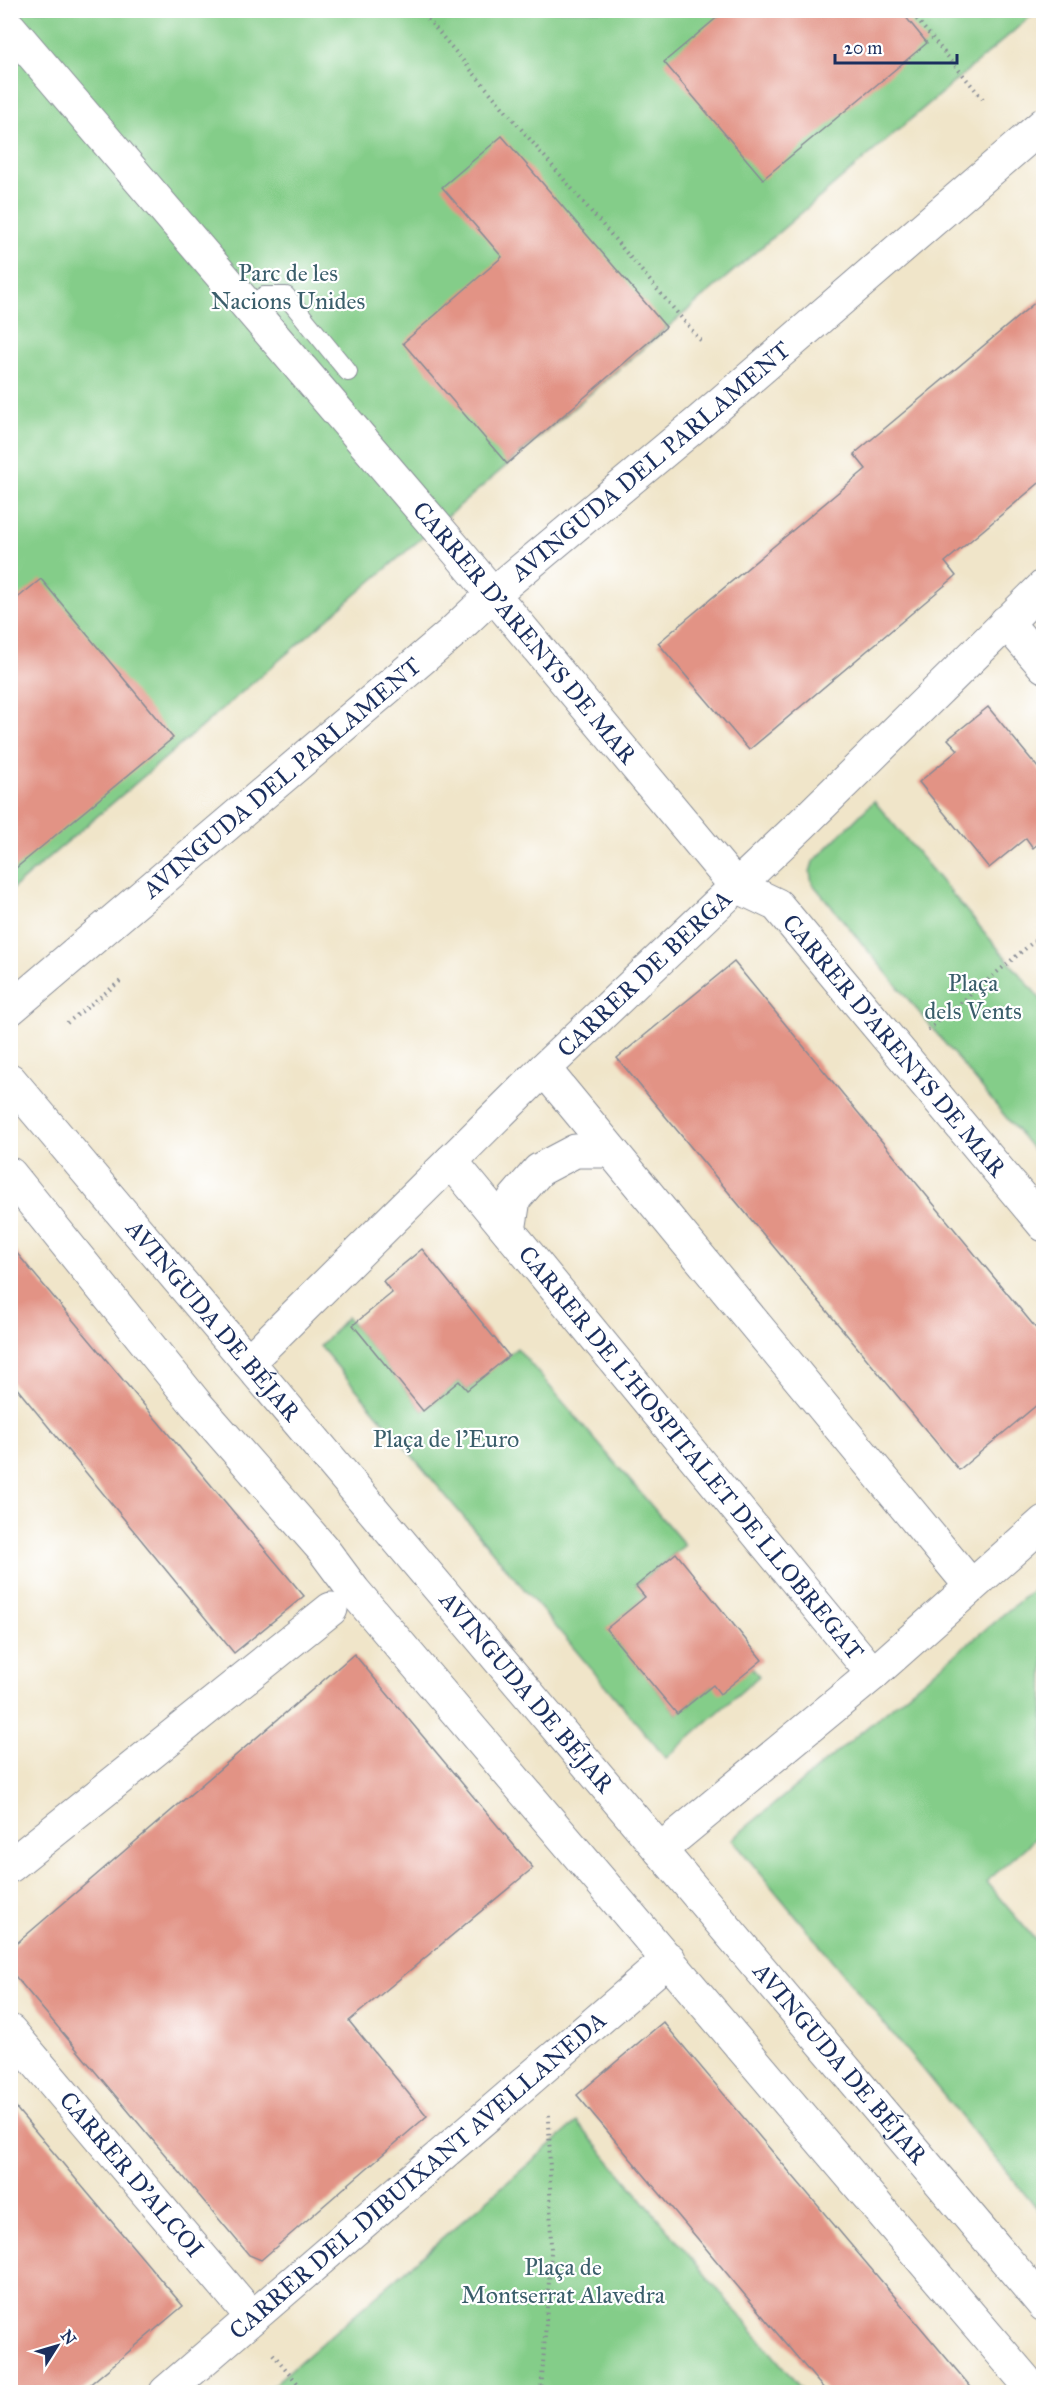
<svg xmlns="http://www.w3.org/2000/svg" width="1054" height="2403" viewBox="0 0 1054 2403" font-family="'IM FELL Great Primer',serif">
  <rect width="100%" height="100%" fill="#fff"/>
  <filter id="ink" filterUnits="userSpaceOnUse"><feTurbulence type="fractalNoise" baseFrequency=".0167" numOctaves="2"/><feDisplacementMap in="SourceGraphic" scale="12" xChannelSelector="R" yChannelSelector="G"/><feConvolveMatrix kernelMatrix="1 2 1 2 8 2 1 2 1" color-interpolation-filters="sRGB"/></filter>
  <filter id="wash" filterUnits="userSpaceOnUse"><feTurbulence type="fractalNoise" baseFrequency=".008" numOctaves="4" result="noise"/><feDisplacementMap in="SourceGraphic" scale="24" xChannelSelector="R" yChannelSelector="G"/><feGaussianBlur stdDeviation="1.35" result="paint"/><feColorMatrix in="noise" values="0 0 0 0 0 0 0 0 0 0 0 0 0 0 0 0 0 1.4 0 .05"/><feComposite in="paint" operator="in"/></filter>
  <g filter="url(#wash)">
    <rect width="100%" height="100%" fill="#f0e5c9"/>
    <!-- green -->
    <g fill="#84cd89" stroke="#507e74" stroke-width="1.5">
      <path d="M23,10L1037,11L11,890V21Z"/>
      <path d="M874,801L1043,1002V1162L812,883L810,872L813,862Z"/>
      <path d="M347,1317L423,1411L459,1381L467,1390L517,1348L685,1545L636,1585L645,1597L607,1629L677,1714L713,1685L752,1668L759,1676L666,1758L320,1346Z"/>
      <path d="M1034,1589L1044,1600L1043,1832L986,1882L1043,1949V2216L732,1839Z"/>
      <path d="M577,2122L804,2392H265Z"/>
    </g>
    <g id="blocks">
      <!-- building -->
      <g fill="#e29385">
        <path d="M726,10H900L927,43L763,179L664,62Z"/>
        <path d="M502,136L666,327L507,464L403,343L502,257L442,187Z"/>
        <path d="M1044,295V479L945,562L956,576L749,750L658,643L866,469L854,454Z"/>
        <path d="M41,579L173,738L10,873V604Z"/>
        <path d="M988,707L1044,775V839L1033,848L1026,838L989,868L919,782L958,750L948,739Z"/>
        <path d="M734,962L1044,1338V1399L959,1470L617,1058Z"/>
        <path d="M10,1245L304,1596L234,1653L10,1380Z"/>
        <path d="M422,1249L509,1356L467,1390L459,1381L423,1411L353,1325L392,1293L383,1281Z"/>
        <path d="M676,1553L762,1660L720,1694L713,1685L677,1714L606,1629L645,1597L636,1586Z"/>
        <path d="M354,1654L533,1868L349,2021L427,2116L261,2260L249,2255L10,1970V1949Z"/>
        <path d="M663,2022L959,2373L975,2392H827L818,2382L577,2095Z"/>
        <path d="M10,2101L183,2306L81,2392H10Z"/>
      </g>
    </g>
  </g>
  <g filter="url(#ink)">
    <use href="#blocks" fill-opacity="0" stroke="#868a94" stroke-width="1.5"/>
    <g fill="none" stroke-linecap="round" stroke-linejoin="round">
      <!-- lane casing -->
      <g stroke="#868a94" stroke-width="20">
        <path id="lane" d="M247,306L264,296H286L348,372"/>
      </g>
      <!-- street casing -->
      <g stroke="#868a94" stroke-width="35">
        <g id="street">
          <path id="s1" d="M10,28L457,551L735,885L777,905L1044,1225"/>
          <path d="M1006,622L1044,666"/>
          <path id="s2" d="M10,1009L452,633L493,594L699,422L1044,124"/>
          <path d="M544,1069L971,1586"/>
          <path id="s3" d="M451,1161L873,1674"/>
          <path d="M509,1231L514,1199L539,1170L575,1151H611"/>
          <path id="s4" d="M248,1362L544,1069L802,824L1044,586"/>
          <path d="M660,1850L873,1674L1044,1522"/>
          <path d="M10,1866L331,1609"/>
          <path id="s5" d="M10,2031L252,2317"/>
          <path id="s6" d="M166,2392L669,1959"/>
        </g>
      </g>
      <!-- secondary casing -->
      <g stroke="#868a94" stroke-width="35">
        <g id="secondary">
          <path id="s7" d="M10,1080L1044,2305"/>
          <path d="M10,1174L196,1404L322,1548L354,1591L1035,2392"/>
        </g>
      </g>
      <!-- path -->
      <g stroke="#868a94" stroke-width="4" stroke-dasharray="1.5 4.5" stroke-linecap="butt">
        <path d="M420,10L702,342"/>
        <path d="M909,10L983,99"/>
        <path d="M67,1023L123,979"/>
        <path d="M928,1030L1044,933"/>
        <path d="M273,2354L305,2392"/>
        <path d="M541,2392L551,2252L549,2113"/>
      </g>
      <!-- lane -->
      <use href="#lane" stroke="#fff" stroke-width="18"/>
      <!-- street -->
      <use href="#street" stroke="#fff" stroke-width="33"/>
      <!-- secondary -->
      <use href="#secondary" stroke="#fff" stroke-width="33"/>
    </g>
  </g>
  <g text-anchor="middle" stroke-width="4.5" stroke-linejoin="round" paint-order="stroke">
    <!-- park labels -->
    <g font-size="24" fill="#3a5e6b" stroke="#fff">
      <text x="288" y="281">Parc de les<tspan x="288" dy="28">Nacions Unides</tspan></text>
      <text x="973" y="991">Plaça<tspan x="973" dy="28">dels Vents</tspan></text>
      <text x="446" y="1447">Plaça de l'Euro</text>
      <text x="563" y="2275">Plaça de<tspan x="563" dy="28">Montserrat Alavedra</tspan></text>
    </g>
    <!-- street labels -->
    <g font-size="24" fill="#1b2f5e" stroke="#fff">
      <text dy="8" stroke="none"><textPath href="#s2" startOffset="843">AVINGUDA DEL PARLAMENT</textPath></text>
      <text dy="8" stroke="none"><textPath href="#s1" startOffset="794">CARRER D'ARENYS DE MAR</textPath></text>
      <text dy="8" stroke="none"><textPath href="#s2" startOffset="357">AVINGUDA DEL PARLAMENT</textPath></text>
      <text dy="8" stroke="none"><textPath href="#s4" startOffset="555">CARRER DE BERGA</textPath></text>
      <text dy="8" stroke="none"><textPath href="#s1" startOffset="1352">CARRER D'ARENYS DE MAR</textPath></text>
      <text dy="8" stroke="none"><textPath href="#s7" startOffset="315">AVINGUDA DE BÉJAR</textPath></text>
      <text dy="8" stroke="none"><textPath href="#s3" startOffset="378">CARRER DE L'HOSPITALET DE LLOBREGAT</textPath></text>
      <text dy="8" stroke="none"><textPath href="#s7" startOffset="801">AVINGUDA DE BÉJAR</textPath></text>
      <text dy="8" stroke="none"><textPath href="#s7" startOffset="1287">AVINGUDA DE BÉJAR</textPath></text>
      <text dy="8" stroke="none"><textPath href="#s5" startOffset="188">CARRER D'ALCOI</textPath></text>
      <text dy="8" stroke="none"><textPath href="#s6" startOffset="332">CARRER DEL DIBUIXANT AVELLANEDA</textPath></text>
    </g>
  </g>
  <!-- margin -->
  <rect width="1054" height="2403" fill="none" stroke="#fff" stroke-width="36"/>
  <!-- north arrow -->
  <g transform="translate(57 2346) rotate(53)" stroke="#ffffff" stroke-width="4.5" paint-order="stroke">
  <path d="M0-4.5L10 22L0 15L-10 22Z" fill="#1b2f5e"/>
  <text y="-9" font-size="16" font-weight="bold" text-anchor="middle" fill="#1b2f5e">N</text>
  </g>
  <!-- scale -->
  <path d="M835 54v9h122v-9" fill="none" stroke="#1b2f5e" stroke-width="3"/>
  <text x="844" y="54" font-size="18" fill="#1b2f5e" stroke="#ffffff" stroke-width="4.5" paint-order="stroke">20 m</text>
</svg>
